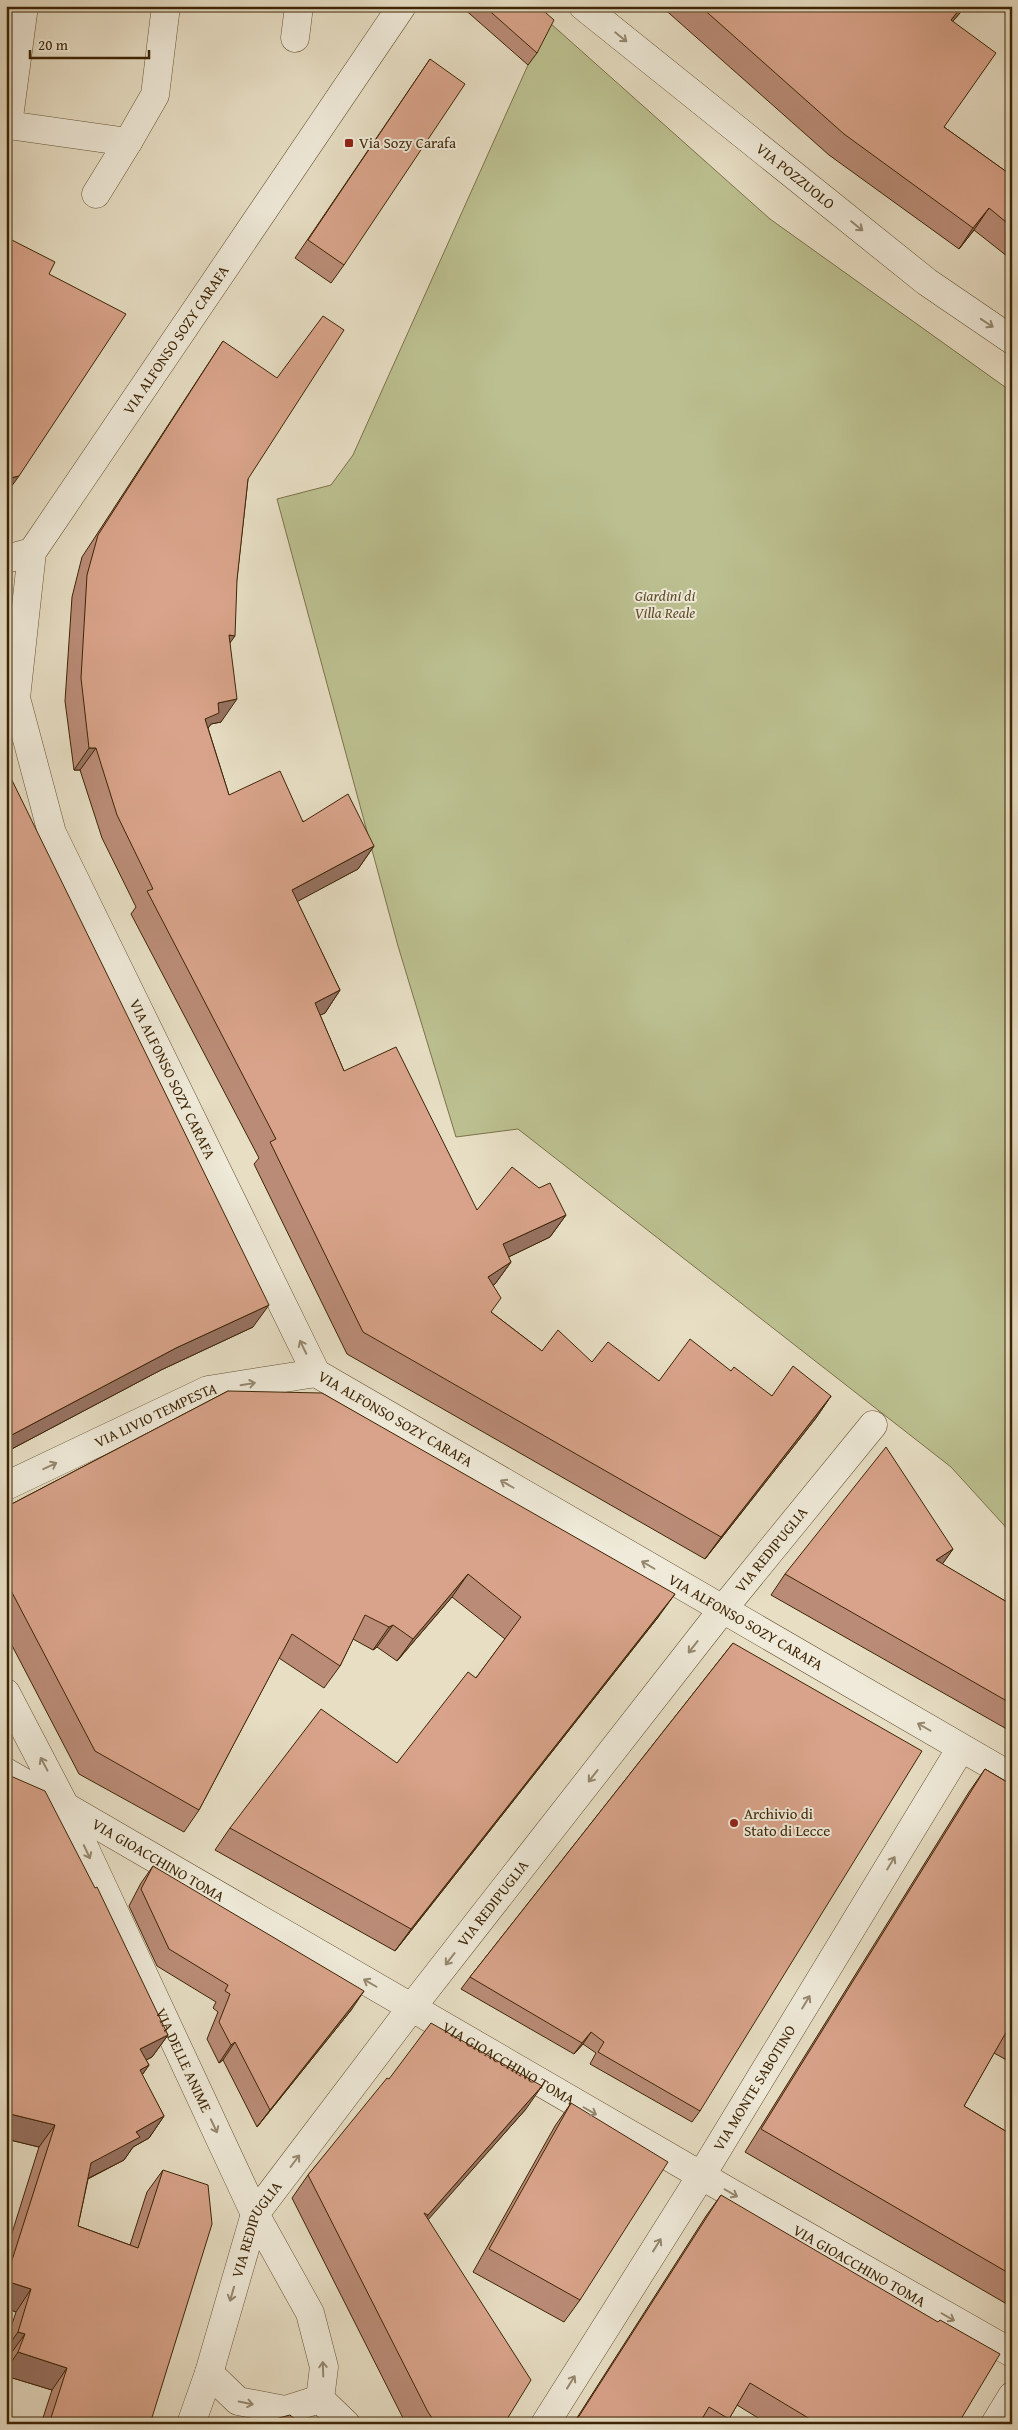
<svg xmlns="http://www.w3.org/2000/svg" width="1018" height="2430" viewBox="0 0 1018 2430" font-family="'Gentium Book Plus',serif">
  <rect width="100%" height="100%" fill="#e7dec4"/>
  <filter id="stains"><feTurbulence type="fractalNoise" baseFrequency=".004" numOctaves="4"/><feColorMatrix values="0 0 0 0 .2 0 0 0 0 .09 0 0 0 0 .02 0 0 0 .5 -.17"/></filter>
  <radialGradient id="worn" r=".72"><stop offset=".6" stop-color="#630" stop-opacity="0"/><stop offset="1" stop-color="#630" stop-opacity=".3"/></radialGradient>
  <!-- green -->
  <path fill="#bcc090" stroke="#7d724a" d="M550,23L770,219L1012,392V1534L951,1467L518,1129L456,1137L398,946L277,499L331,485L353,455L528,65Z"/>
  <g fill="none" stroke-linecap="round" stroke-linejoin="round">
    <!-- minor casing -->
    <g stroke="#685335" stroke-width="29">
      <g id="minor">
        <path d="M24,6L8,125L128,142L155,95L166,6"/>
        <path id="s1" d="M402,6L32,552L16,698L52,833L316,1373L1012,1777"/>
        <path id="s2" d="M583,6L927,282L1012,340"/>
        <path d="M295,38L299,6"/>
        <path d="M96,194L128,142"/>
        <path d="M6,559L32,552"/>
        <path id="s3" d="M6,1486L208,1390L316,1373"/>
        <path id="s4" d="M6,1693L66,1808L255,2214L310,2313L324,2367L320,2399L346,2424"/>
        <path id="s5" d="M6,1772L733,2194L1012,2353"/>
        <path d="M209,2373L238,2401L285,2410L320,2399"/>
        <path id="s6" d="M191,2424L209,2373L255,2214L412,2007L723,1609L873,1425"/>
        <path id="s7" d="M545,2424L701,2176L961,1748"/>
        <path d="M995,2424L1012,2396"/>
      </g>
    </g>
    <!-- minor -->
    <use href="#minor" stroke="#efead9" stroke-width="28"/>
  </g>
  <!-- wall -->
  <g fill="#ba8c77" stroke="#3e2505">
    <path d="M462,6H538L537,53L528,65L462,7Z"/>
    <path d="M661,6H966L953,21L944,127L1011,175L1012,174V260L974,230L959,249L829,155Z"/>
    <path d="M430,59L344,265L331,283L295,258Z"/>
    <path d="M223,341L248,479L221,722L211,724L208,728L229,795L374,846L358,869L297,901L340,990L325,1013L320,1015L344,1071L477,1210L566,1215L550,1237L508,1257L511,1262L495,1284L493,1286L491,1312L542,1351L592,1362L659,1381L731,1371L772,1396H831L816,1418L705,1559L347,1354L254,1164L259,1158L131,914L136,907L102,838L80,770H74L65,701L72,597L82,557L208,364Z"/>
    <path d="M6,768L253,1327L161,1370L6,1452Z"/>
    <path d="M228,1391L659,1616L395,1951L215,1850L230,1828L397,1763L476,1678L505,1639L452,1597L397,1661L377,1647L373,1650L353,1639L340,1666L324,1688L279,1658L199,1810L184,1832L79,1774L6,1634V1507Z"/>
    <path d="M953,1549L942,1564L1012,1605V1732L771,1595L785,1574Z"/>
    <path d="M733,1643L700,2111L692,2122L590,2064L596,2053L583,2044L574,2054L461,1989L470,1977Z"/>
    <path d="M985,1769L1012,1785V2063L994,2053L964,2106L1012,2135V2307L745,2152L969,1792Z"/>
    <path d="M6,1774L168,2035L152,2057L146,2060L149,2065L142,2075L164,2116L149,2138L133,2147L124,2160L88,2179L78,2226L130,2245L147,2192L163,2170L150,2424H41L52,2390L6,2376V2364L9,2356L6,2355V2342L16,2312L6,2308V2252L39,2147L6,2139Z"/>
    <path d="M153,1866L352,2009L257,2127L223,2060L219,2063L207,2039L218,2012L213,2008L216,2002L157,1966L129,1906L141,1883Z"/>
    <path d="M389,2079L526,2109L428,2219L504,2424H406L292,2198L308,2175Z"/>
    <path d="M571,2103L580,2300L564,2322L473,2272L555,2126Z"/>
    <path d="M721,2195L958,2424H768L737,2405L726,2424H573L706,2216Z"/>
  </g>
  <!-- shaded-wall -->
  <g fill="#977261" stroke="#3e2505">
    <path d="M962,6H966L936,41L951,20Z"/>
    <path d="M989,208L974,230L959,249L973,228Z"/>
    <path d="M19,476L6,494V479Z"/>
    <path d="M229,635L235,636L219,658Z"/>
    <path d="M237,699L221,722L211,724L203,735L205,719L218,703Z"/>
    <path d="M89,748H96L80,770H74Z"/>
    <path d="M374,846L358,869L276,913L292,890Z"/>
    <path d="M340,990L325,1013L299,1025L315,1003Z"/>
    <path d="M566,1215L550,1237L488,1267L503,1244Z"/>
    <path d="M511,1262L495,1284L473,1299L488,1277Z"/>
    <path d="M269,1305L253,1327L161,1370L6,1452V1438L176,1348Z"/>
    <path d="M831,1396L816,1418L705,1559L721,1537Z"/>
    <path d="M953,1549L939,1569L936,1560Z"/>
    <path d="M468,1574L452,1597L397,1661L413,1639Z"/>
    <path d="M675,1594L659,1616L395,1951L411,1929Z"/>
    <path d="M393,1625L377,1647L373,1650L389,1627Z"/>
    <path d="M364,1991L352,2009L257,2127L270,2110Z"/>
    <path d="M591,2032L583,2044L574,2054L582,2043Z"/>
    <path d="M168,2035L152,2057L124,2071L140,2049Z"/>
    <path d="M235,2042L223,2060L219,2063L231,2045Z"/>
    <path d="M149,2065L133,2088L140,2070Z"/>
    <path d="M542,2086L526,2109L412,2238L428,2215Z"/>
    <path d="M6,2113L55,2125L39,2147L6,2139Z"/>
    <path d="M164,2116L149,2138L133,2147L124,2160L75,2185L91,2163L136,2132Z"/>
    <path d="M6,2281L31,2289L16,2312L6,2308Z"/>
    <path d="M18,2332L25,2334L9,2356L6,2355V2349Z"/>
    <path d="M18,2352L67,2368L52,2390L6,2376V2370Z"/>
  </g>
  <!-- building -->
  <g fill="#d8a38a" stroke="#3e2505">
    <path d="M484,6H538L554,20L537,53Z"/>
    <path d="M700,6H962L951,20L996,53L944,127L1011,175L1012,174V227L989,208L973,228L844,134Z"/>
    <path d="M430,59L465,84L344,265L308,240Z"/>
    <path d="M6,237L55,262L49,274L126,314L19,476L6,479Z"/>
    <path d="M323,316L344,330L248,479L237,580L235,636L229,635L237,699L218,703L219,713L205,719L229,795L280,771L303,822L348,794L374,846L292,890L340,990L315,1003L344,1071L396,1047L477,1210L512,1167L539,1188L550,1183L566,1215L503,1244L511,1262L488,1277L501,1298L491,1312L542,1351L558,1330L592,1362L608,1342L659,1381L690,1339L731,1371L734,1367L772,1396L793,1366L831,1396L721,1537L363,1332L270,1142L276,1139L147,891L153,889L117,815L96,748H89L81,678L87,575L98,535L223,341L277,378Z"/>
    <path d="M6,768L269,1305L176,1348L6,1438V1342L12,1339L6,1319Z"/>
    <path d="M228,1391L322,1393L675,1594L411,1929L230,1828L321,1709L397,1763L468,1672L476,1678L521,1617L468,1574L413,1639L393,1625L389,1627L365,1615L340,1666L292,1634L199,1810L95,1751L6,1581V1507Z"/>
    <path d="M886,1447L953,1549L936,1560L1012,1605V1704L785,1574Z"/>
    <path d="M733,1643L922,1751L700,2111L598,2052L604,2042L591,2032L582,2043L470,1977Z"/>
    <path d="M985,1769L1012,1785V2032L1008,2029L964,2106L1012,2135V2275L761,2129Z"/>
    <path d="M6,1774L45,1791L95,1888L97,1887L168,2035L140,2049L149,2065L140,2070L164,2116L136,2132L140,2137L91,2163L78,2226L138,2248L163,2170L208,2185L212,2224L150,2424H49L67,2368L18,2352L25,2334L18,2332L31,2289L6,2281V2279L55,2125L6,2113Z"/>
    <path d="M153,1866L364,1991L270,2110L235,2042L231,2045L219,2022L230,1994L225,1991L228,1985L169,1949L141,1889Z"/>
    <path d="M431,2023L542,2086L428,2215L424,2213L531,2380L504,2424H436L428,2412L308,2175L387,2078L389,2079Z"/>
    <path d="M571,2103L668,2162L580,2300L489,2249Z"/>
    <path d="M721,2195L938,2322L940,2320L1000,2354L958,2424H807L810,2419L750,2383L729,2419L709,2407L699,2424H574Z"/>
    <path d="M290,2415L301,2424H256Z"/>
  </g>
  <!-- one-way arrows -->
  <defs><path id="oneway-shaft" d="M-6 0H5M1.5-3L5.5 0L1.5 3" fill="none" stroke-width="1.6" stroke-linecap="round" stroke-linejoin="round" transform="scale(1.25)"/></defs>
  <g stroke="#96886f">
    <use href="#oneway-shaft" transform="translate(621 37) rotate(39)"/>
    <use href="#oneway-shaft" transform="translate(857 226) rotate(39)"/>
    <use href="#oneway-shaft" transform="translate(987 323) rotate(34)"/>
    <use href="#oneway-shaft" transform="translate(303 1347) rotate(-116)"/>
    <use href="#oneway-shaft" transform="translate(248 1384) rotate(-9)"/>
    <use href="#oneway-shaft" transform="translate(50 1466) rotate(-25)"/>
    <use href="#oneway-shaft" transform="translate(507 1484) rotate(-150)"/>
    <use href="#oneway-shaft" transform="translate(648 1565) rotate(-150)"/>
    <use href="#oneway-shaft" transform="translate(693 1647) rotate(128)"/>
    <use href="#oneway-shaft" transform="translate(924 1727) rotate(-150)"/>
    <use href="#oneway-shaft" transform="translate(44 1764) rotate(-118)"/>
    <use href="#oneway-shaft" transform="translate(593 1776) rotate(128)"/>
    <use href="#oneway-shaft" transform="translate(87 1852) rotate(65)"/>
    <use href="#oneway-shaft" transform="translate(891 1863) rotate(-59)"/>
    <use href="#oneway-shaft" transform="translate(450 1959) rotate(128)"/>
    <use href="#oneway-shaft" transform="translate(370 1983) rotate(-150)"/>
    <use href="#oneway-shaft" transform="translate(806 2002) rotate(-59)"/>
    <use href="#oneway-shaft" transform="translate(590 2111) rotate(30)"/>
    <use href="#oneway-shaft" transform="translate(214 2126) rotate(65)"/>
    <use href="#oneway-shaft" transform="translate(295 2161) rotate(-53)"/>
    <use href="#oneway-shaft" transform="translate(731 2193) rotate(30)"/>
    <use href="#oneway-shaft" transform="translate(657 2245) rotate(-58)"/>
    <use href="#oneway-shaft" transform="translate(232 2294) rotate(106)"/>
    <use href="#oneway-shaft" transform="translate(948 2317) rotate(30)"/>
    <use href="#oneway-shaft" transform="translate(323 2369) rotate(-92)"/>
    <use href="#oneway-shaft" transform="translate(571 2382) rotate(-58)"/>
    <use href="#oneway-shaft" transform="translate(246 2403) rotate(11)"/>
  </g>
  <!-- markers -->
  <g fill="#8f2418" stroke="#efead9" stroke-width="2">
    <rect x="344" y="138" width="10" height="10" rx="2.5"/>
    <circle cx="734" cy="1823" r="5"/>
  </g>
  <g text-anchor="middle" stroke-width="4" stroke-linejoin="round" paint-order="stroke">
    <!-- poi labels -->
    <g font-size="15" fill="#3e2505" stroke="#efead9" text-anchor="start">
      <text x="359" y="148">Via Sozy Carafa</text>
      <text x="744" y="1819">Archivio di<tspan x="744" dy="17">Stato di Lecce</tspan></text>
    </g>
    <!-- street labels -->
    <g font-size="15" fill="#3e2505" stroke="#efead9">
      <text dy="5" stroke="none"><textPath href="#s2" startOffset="272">VIA POZZUOLO</textPath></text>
      <text transform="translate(176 340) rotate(-56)" y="5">VIA ALFONSO SOZY CARAFA</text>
      <text dy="5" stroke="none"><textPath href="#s1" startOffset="1220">VIA ALFONSO SOZY CARAFA</textPath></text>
      <text dy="5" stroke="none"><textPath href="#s3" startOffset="166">VIA LIVIO TEMPESTA</textPath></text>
      <text dy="5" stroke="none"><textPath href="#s1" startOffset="1639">VIA ALFONSO SOZY CARAFA</textPath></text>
      <text dy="5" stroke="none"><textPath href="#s6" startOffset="1061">VIA REDIPUGLIA</textPath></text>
      <text dy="5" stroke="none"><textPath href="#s1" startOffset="2044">VIA ALFONSO SOZY CARAFA</textPath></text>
      <text dy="5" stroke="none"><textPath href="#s5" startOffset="176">VIA GIOACCHINO TOMA</textPath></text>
      <text dy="5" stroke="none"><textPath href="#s6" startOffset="611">VIA REDIPUGLIA</textPath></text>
      <text dy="5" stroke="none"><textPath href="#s4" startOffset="408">VIA DELLE ANIME</textPath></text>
      <text dy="5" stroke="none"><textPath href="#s5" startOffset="581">VIA GIOACCHINO TOMA</textPath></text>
      <text dy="5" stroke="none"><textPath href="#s7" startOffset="396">VIA MONTE SABOTINO</textPath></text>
      <text dy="5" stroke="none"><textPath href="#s6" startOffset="206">VIA REDIPUGLIA</textPath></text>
      <text dy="5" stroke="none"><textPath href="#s5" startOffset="986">VIA GIOACCHINO TOMA</textPath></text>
    </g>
    <!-- park labels -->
    <g font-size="15" font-style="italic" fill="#5e4c28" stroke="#efead9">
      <text x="665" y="601">Giardini di<tspan x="665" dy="17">Villa Reale</tspan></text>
    </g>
  </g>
  <!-- margin -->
  <rect width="1018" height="2430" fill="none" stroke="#e7dec4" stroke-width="25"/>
  <rect x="8" y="8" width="1003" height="2415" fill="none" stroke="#3e2505" stroke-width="2.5"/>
  <rect x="12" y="12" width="993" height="2405" fill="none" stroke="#3e2505"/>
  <!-- scale -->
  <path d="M30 50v8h119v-8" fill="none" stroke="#3e2505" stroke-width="2.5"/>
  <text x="38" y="50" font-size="15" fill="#3e2505" stroke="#efead9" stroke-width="4" paint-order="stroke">20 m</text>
  <rect width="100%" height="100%" filter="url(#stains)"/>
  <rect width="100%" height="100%" fill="url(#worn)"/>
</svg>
